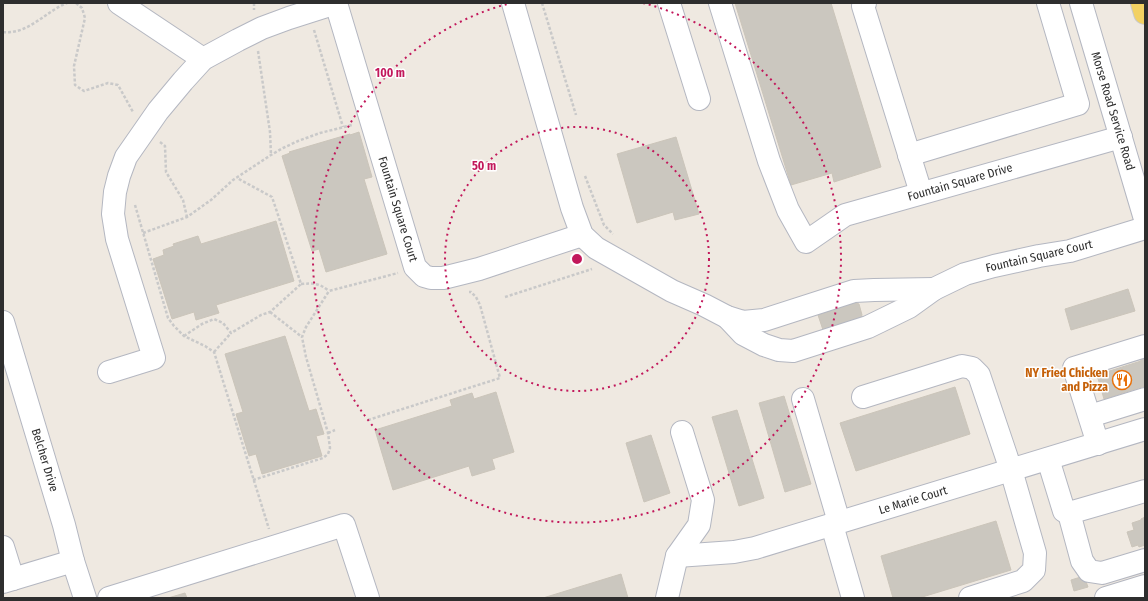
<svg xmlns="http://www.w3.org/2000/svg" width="1148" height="601" viewBox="0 0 1148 601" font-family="'Fira Sans Condensed',sans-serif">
  <rect width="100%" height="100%" fill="#efe9e1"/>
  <!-- building -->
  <g fill="#cbc7bf" stroke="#cbc5ba">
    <path d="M735,3H831L881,167L834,182L832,173L791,185Z"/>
    <path d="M359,132L372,177L364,179L387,254L326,272L319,249L312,251L282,156L290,153L289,152L350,134V135Z"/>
    <path d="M676,137L699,214L675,220L673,212L637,223L617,154Z"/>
    <path d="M276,221L294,281L216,305L219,313L196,320L194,312L172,319L153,259L164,255L163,250L174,246L173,244L198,236L201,244Z"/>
    <path d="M1128,289L1135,311L1071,330L1065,309Z"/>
    <path d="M852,301L859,304L862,315L859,322L823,330L818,315L832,310L834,307Z"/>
    <path d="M285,336L309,411L316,409L324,434L316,436L322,456L262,474L256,454L249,456L236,414L243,412L225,354Z"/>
    <path d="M1145,356V386L1104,399L1097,375L1141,361L1140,357Z"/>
    <path d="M955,387L970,434L856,471L840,423Z"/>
    <path d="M496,392L514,452L492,459L495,469L472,476L469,466L393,490L375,430L452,406L450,400L472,393L474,399Z"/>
    <path d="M784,396L811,484L785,492L759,403Z"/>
    <path d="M737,410L764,498L739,506L712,417Z"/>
    <path d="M651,435L670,493L644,502L626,443Z"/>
    <path d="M1145,517V545L1139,547L1138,545L1132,547L1127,532L1134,530L1132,523L1141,520V519Z"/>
    <path d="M996,521L1011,570L919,598H893L881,556Z"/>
    <path d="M621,574L628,598H543Z"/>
    <path d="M1084,576L1088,587L1074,591L1071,580Z"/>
    <path d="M185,593L187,598H168Z"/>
  </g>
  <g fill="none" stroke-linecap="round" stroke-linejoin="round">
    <!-- minor casing -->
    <g stroke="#b4b7c1" stroke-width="24">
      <g id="minor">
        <path d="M119,3L203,59"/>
        <path d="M336,3L415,267L424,276L431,278H443L479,269L582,235"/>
        <path d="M513,3L572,208L582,235L596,248L672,291L704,305L727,317L743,322L764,320L854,291L874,290L934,289"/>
        <path d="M669,3L699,99"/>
        <path d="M720,3L769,161L788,210L806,242L845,215L1121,137"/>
        <path d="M865,3L863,6L921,193"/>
        <path d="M1081,3L1145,219"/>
        <path d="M909,155L1078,104L1048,3"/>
        <path d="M727,317L743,334L764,345L779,350L793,351L868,327L909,307L934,289L965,274L994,266L1039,256L1070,251L1145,228"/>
        <path d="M3,322L64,525L73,561L85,598"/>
        <path d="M109,372L154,358L117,239L113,214L115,192L119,176L126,157L158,111L183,81L203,59L238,40L262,28L289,18L336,3"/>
        <path d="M863,397L962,366L972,368L979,375L1011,470L1035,553L1034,570L1023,581L970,598"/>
        <path d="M803,399L839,522"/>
        <path d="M1090,416L1145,399"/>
        <path d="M1098,444L1074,368L1145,346"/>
        <path d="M1048,459L1064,511L1069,513L1145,491"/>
        <path d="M1069,513L1082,561L1089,571L1102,573L1145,560"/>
        <path d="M832,525L853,598"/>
        <path d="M3,547L13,579"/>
        <path d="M677,556L734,552L755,548L1145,429"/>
        <path d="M3,582L73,561"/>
        <path d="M109,598L344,525L368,598"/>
        <path d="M667,598L677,556L699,525L703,500L682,432"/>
        <path d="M1106,598L1145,586"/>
      </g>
    </g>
    <!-- major casing -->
    <g stroke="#c9c9c9" stroke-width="24">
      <path id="major" d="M1142,3L1145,13"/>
    </g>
    <!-- path -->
    <g stroke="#c9c9c9" stroke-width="2.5" stroke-dasharray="3 2" stroke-linecap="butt">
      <path d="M76,3L82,8L85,18L74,66L75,85L84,91L108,83L118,85L133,112"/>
      <path d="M254,3V10"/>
      <path d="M542,3L576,115"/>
      <path d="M314,30L343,127"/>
      <path d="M3,32C28,35 46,11 67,3"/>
      <path d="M258,51L270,132L271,155"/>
      <path d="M160,142L165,146L166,172L183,200L187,217"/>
      <path d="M585,176L604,225L613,234"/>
      <path d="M135,205L168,318L174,326L184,336L205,346L214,352L269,529"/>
      <path d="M143,233L187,217L211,200L233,180L271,155L283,148L298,141L320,133L352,125"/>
      <path d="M301,284C313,283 319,283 329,291"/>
      <path d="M505,297L592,269"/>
      <path d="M270,312L302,337"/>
      <path d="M184,336L202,324L214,319L223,323L231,333L261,315L270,312L301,284L272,197L237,178"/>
      <path d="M214,352L231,333"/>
      <path d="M368,420L500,378L480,305L476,297L471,292H469"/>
      <path d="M328,433L335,430"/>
      <path d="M253,480L323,458L328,454L330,448L328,433L306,357L302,337L306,327L329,291L398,273"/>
    </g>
    <!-- minor -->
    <use href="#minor" stroke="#fff" stroke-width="22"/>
    <!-- major -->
    <use href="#major" stroke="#f2d163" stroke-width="22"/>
  </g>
  <!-- distance rings -->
  <g fill="none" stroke="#c2185b" stroke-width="2" stroke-dasharray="2 4">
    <circle cx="577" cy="259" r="132"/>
    <path d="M643 3A264 264 0 1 1 511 3"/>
  </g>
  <!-- icons -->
  <defs>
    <g id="restaurant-ring" transform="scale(1)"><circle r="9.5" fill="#fff" stroke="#e8710a" stroke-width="1.5"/><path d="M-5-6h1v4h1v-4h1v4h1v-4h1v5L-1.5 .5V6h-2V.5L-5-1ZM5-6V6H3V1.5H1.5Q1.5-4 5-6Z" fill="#e8710a"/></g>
  </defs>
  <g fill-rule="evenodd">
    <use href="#restaurant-ring" x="1122" y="380"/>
  </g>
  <g text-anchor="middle" stroke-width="3" stroke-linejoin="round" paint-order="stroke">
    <!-- street labels -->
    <g font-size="12" fill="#2e2e2e" stroke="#fff">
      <text transform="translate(1113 111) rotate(73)" y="4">Morse Road Service Road</text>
      <text transform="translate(960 182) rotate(-16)" y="4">Fountain Square Drive</text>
      <text transform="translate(398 209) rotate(73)" y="4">Fountain Square Court</text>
      <text transform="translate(1039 256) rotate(-13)" y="4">Fountain Square Court</text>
      <text transform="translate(45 460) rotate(73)" y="4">Belcher Drive</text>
      <text transform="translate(913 500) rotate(-17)" y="4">Le Marie Court</text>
    </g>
    <!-- food labels -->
    <g font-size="12" font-weight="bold" fill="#c56008" stroke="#fff" text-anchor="end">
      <text x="1108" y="377">NY Fried Chicken<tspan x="1108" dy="14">and Pizza</tspan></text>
    </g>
  </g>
  <circle cx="577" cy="259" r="6" fill="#c2185b" stroke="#fff" stroke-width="2"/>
  <g font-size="12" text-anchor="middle" font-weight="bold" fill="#c2185b" stroke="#fff" stroke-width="3" stroke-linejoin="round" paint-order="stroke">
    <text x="390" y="77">100 m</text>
    <text x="484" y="170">50 m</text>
  </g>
  <!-- border -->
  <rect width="1148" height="601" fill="none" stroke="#2e2e2e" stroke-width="8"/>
</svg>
